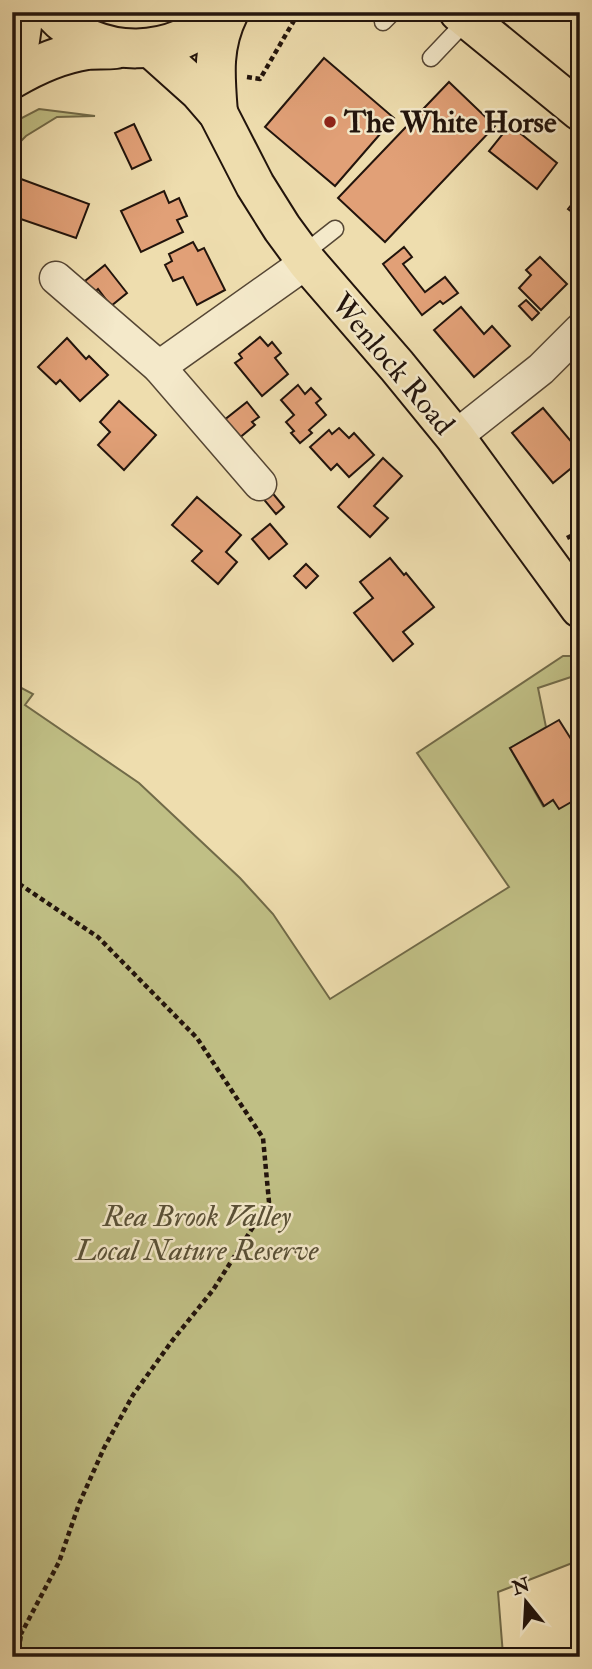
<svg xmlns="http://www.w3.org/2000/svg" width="592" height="1669" viewBox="0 0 592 1669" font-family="'IM FELL Double Pica',serif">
  <rect width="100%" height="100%" fill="#eeddae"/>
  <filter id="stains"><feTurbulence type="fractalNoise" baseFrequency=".00286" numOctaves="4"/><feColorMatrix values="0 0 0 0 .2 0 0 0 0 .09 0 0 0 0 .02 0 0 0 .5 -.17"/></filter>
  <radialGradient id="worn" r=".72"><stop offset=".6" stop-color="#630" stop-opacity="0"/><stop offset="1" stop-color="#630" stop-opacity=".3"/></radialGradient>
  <!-- green -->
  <g fill="#c0bf85" stroke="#716a48" stroke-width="2">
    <path d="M39,109L95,116L57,117L26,136L12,150V123Z"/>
    <path d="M563,656H580V674L538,688L546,727L510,748L543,806L553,800L580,797V1560L498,1592L503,1655L495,1657H12V683L33,694L25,705L139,783L240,878L273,914L330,999L509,887L417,753Z"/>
  </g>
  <!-- building -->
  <g fill="#e1a077" stroke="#22140c" stroke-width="2">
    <path d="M324,58L394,118L335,186L265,127Z"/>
    <path d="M449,82L495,126L385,242L338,198Z"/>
    <path d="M134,124L151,160L132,169L115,133Z"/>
    <path d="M510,125L557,163L537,189L489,151Z"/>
    <path d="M21,179L89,204L76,238L12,216V204Z"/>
    <path d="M164,191L169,203L179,198L187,216L177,220L183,232L141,252L121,211Z"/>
    <path d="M580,194V218L568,209Z"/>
    <path d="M193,242L198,251L204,248L225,290L197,305L183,277L173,281L165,265L172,261L169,254Z"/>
    <path d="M404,247L412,257L403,264L425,292L445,277L458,293L443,304L440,301L422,315L383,264Z"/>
    <path d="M540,257L567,284L541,310L519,288L531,275L526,270Z"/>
    <path d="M105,265L127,293L111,306L98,289L94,293L85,281Z"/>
    <path d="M526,300L539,313L532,320L519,306Z"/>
    <path d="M461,307L484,334L492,326L510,346L474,377L434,330Z"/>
    <path d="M260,337L268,346L272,342L281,353L275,358L288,374L262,396L235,363L242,358L239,354Z"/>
    <path d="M67,338L86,359L89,356L108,375L80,401L60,380L56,384L38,367Z"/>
    <path d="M298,385L305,394L311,388L321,399L316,403L326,415L309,430L312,433L300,443L291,433L294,431L286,422L294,415L281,400Z"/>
    <path d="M119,401L156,435L124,470L98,445L110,432L100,422Z"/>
    <path d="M247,402L259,417L252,422L255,425L238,439L223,421Z"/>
    <path d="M543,408L580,452V461L553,483L512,433Z"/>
    <path d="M339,428L349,438L354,433L374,455L349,477L337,464L331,470L310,447L329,430L332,434Z"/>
    <path d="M383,458L402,476L374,506L388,518L370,537L338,507Z"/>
    <path d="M270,490L284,507L276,514L261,496Z"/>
    <path d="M197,497L241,535L226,552L237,562L218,584L192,561L202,551L172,525Z"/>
    <path d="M270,524L287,544L269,559L252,539Z"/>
    <path d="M390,558L404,575L406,573L434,607L403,632L413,644L393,661L354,613L373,598L360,582Z"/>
    <path d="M306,564L318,576L306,588L294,576Z"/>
    <path d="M559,720L571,739L580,734V797L559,809L553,800L544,806L510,748Z"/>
  </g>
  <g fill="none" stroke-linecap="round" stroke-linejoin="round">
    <!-- service casing -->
    <g stroke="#554634" stroke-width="19">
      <g id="service">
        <path d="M383,22L393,12"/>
        <path d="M431,58L467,20"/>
        <path d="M302,255L335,229"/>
      </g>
    </g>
    <!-- minor casing -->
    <g stroke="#554634" stroke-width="35">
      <g id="minor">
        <path d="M56,278L159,367L260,484"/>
        <path d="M159,367L307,262"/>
        <path d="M455,437L541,369L580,330"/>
      </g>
    </g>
    <!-- primary casing -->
    <g stroke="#22140c" stroke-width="42">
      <g id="primary">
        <path d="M52,12C97,62 176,59 222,12"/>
        <path d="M459,12L580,111"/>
        <path d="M151,48L199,91L218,113L255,185L282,228L307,262L397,366L455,437L580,608"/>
        <path d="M12,61L20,40L24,12"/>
        <path d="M12,79C34,66 61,54 87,50C96,49 106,50 115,49"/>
        <path d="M218,113C215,76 212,46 229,12"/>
      </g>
    </g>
    <!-- path -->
    <g stroke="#22140c" stroke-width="4.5" stroke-dasharray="5 3.5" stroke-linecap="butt">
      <path d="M247,77L260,79L299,12"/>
      <path d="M567,538L571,536H580"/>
      <path d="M12,879L98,937L197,1038L263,1138L269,1202L213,1290L172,1341L133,1395L104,1448L79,1504L59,1562L21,1634"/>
      <path d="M12,1586L21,1634L18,1657"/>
    </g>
    <!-- service -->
    <use href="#service" stroke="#f4e9ca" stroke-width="16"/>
    <!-- minor -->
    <use href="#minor" stroke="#f4e9ca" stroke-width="32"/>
    <!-- primary -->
    <use href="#primary" stroke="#eeddae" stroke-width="38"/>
  </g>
  <!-- markers -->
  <circle fill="#8f2418" stroke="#f4e9ca" stroke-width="2.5" cx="330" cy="122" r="7"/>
  <g text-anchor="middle" stroke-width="5" stroke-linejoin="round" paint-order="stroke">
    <!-- poi labels -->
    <g font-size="30" font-weight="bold" fill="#22140c" stroke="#f4e9ca" text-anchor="start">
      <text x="344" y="132">The White Horse</text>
    </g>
    <!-- street labels -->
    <g font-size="30" fill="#22140c" stroke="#f4e9ca">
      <text transform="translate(393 364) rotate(50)" y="10">Wenlock Road</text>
    </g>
    <!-- park labels -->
    <g font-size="30" font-style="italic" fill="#595036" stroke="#f4e9ca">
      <text x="197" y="1226">Rea Brook Valley<tspan x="197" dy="34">Local Nature Reserve</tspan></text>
    </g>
  </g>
  <!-- margin -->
  <rect width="592" height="1669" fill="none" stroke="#eeddae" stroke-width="42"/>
  <rect x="14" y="14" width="564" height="1641" fill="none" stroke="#22140c" stroke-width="3.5"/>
  <rect x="21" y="21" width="550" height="1627" fill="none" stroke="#22140c" stroke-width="2"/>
  <!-- north arrow -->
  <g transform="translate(526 1602) rotate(342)" stroke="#f4e9ca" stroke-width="5" paint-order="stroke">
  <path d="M0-5L12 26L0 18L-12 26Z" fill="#22140c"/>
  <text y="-10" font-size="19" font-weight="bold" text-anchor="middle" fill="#22140c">N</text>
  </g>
  <rect width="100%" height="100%" filter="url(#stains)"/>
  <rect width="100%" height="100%" fill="url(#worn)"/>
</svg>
